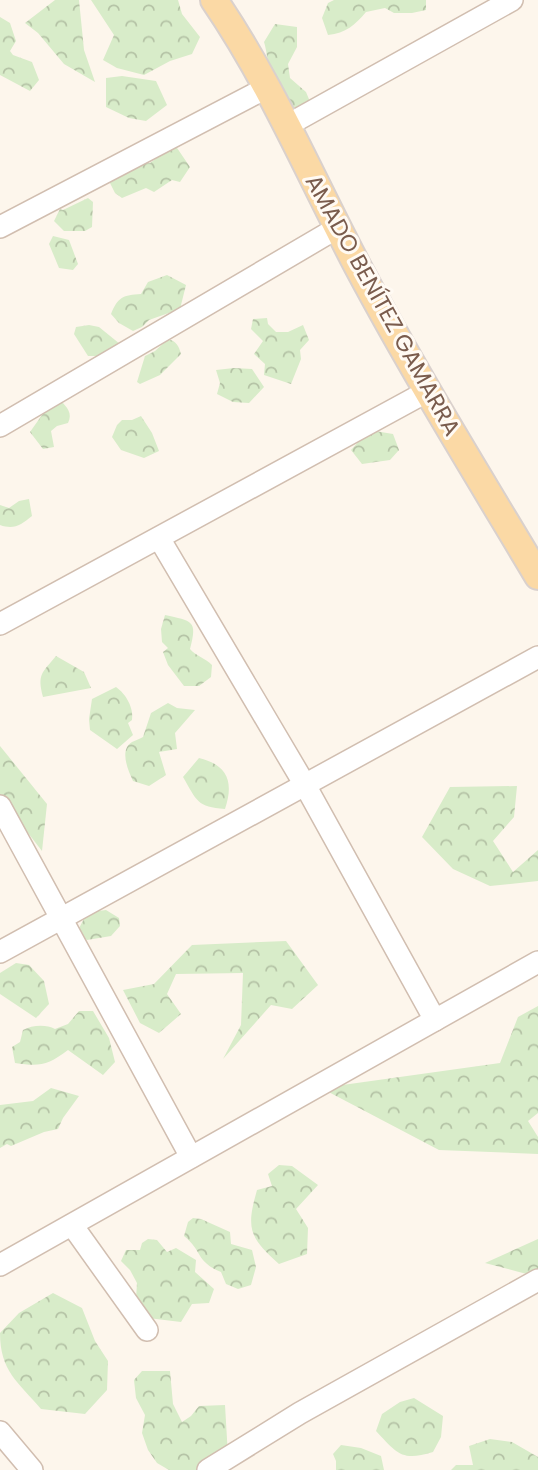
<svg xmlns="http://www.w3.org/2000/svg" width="538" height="1470" viewBox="0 0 538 1470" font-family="Poppins,sans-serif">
  <defs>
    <pattern id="forest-crowns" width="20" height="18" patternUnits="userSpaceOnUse" patternTransform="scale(1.75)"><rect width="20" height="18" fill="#d8ecc9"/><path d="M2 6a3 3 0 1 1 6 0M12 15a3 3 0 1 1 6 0" fill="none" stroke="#b4c2a5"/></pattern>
  </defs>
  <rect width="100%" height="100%" fill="#fdf6ec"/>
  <!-- forest -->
  <g fill="url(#forest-crowns)">
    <path d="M55,0H79L84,50L95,82L64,64L38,33L25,23Z"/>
    <path d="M91,0H178L182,14L200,37L192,54L170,61L144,75L117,68L103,60L114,35Z"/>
    <path d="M334,0H426V10L412,13H394L385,8L366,12C355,25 346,33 328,35L322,18L328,3Z"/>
    <path d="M0,17L10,23L16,41L10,51L13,55L32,62L39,80L30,91L0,75Z"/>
    <path d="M275,24L297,27V47L288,64L290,78L306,92L311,104L295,110C289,104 282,99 278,93C267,78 269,58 264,42Z"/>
    <path d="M122,76L156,81L167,105L146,121L129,118L106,107V78Z"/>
    <path d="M175,145L190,167L180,182L172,180L154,192L146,188L122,198L115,193L110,183L114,172L136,164L150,163Z"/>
    <path d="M88,198L93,202L92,227L85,231H64L54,221L60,209L63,210Z"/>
    <path d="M53,236L69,240L78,264L73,270L59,268L49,244Z"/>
    <path d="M167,275L186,285L180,309L149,320L142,327L133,331L119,323L111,314C118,297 123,295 141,294L148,282Z"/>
    <path d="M267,318L268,324L276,332H288L303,325L309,340L300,350L301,359L291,384L264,375L265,364L254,354L263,341L251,329L253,319Z"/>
    <path d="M89,325L99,327L120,344L105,356H88L74,334L76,327Z"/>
    <path d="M168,339C176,341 179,346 181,354L160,375L140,384L137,382L145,356L155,351Z"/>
    <path d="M234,368L252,369L264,387L249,403L233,402L217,394L220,383L216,370Z"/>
    <path d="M60,400C67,407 73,413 68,423L57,426L51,431L54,447L43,449L30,432L42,415Z"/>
    <path d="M141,416L152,433L159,451L144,458L121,450L112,437L117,425L122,420H132Z"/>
    <path d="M369,430L393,434L399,450L390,460L362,464L351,450Z"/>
    <path d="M29,499L32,516C21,525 14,530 0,525V505L9,508L19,501Z"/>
    <path d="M165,615C192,621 198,620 190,649C196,656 205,658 212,665L211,677L199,686H184L168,665L163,652L168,648L162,642L161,629Z"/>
    <path d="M56,656L84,672L91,688L43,697C37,674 42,673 56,656Z"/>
    <path d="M116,687C126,694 134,708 132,720L128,723L133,735L117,749L90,730L89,719L92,699Z"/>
    <path d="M168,703L177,708L195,710L175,733L177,749L159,752L166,775L149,786L133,781C128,770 119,750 132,742C136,740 140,739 143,737L151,713Z"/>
    <path d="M0,746L47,804L42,851L0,797Z"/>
    <path d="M199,758C228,765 234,782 225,809C197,807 197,801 183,777Z"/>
    <path d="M517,786L514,817L493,841L513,872L538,850V881L490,886L453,869L422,837L450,787Z"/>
    <path d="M106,910L119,918L120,926L111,936L87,940L77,933C85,916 86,912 106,910Z"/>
    <path d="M286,941L318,985L292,1009L271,1005L223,1059L241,1025L243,973L176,974L167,994L181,1014L159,1033L140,1023L123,990L154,984L192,945Z"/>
    <path d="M16,963L29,965L44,981L49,1004L36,1018L0,994V973Z"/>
    <path d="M538,1006V1113L528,1121L538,1137V1154L439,1150L321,1088L500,1063L518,1017Z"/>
    <path d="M79,1011H93L109,1038L115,1062L103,1075L68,1050C48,1065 40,1067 15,1063L12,1047L20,1042L23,1030C32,1025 46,1024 55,1029L68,1024Z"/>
    <path d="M51,1088L79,1096L63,1118L58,1129L44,1132L11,1146L7,1144L0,1148V1105L33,1101Z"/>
    <path d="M279,1165L292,1166L318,1185L296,1209L308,1228L307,1254L279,1264C249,1237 246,1229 257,1190L272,1186L268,1174Z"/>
    <path d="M193,1218L201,1219L230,1232L231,1244L252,1250L256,1267L251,1285L238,1289L226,1284L221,1272C195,1261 203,1251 184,1236L188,1222Z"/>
    <path d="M148,1239L157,1240L167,1252L176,1248L196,1260L195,1272L214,1289L209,1303L192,1304L181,1322L148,1318L136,1299L137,1283L130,1270L121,1261L126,1250H140L142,1243Z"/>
    <path d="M538,1239V1277L485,1263Z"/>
    <path d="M53,1293L82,1308L95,1341L108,1361L107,1390L85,1414L41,1409C18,1382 0,1371 0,1333L19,1313Z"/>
    <path d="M142,1371H170L173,1404L182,1422L191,1416L199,1406L225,1405L228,1456L203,1470H169L157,1463L148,1450L142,1433L145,1415L136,1398L134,1380Z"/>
    <path d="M414,1398L443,1416L441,1437L433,1452C401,1462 397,1453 376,1431L382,1414L400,1402Z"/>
    <path d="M490,1439L512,1442L538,1457V1470H451L456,1465H473L469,1446Z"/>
    <path d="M341,1445L361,1448L381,1456L384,1470H336V1461L333,1454Z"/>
  </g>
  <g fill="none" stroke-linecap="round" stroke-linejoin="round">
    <!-- minor casing -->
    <g stroke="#d1beb0" stroke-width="24">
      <g id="minor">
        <path d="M286,126L512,0"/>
        <path d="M0,227L266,88"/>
        <path d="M0,426L337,228"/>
        <path d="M159,538L305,785L435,1020"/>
        <path d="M0,624L428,391"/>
        <path d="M0,806L191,1157"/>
        <path d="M0,952L538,657"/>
        <path d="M72,1225L147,1330"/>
        <path d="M0,1265L538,962"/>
        <path d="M0,1432L32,1470"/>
        <path d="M208,1470L300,1413L538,1280"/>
      </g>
    </g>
    <!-- major casing -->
    <g stroke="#dad1cd" stroke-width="30">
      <path id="major" d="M214,0C271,83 311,178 358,267C414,372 477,474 538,576"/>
    </g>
    <!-- minor -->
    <use href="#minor" stroke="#fff" stroke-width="21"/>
    <!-- major -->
    <use href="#major" stroke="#fbd9a5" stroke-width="26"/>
  </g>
  <g text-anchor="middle" stroke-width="6" stroke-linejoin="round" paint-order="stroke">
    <!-- street labels -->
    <g font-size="23" fill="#7a5c4d" stroke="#fffaf3">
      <text transform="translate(383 305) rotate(61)" y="8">AMADO BENÍTEZ GAMARRA</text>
    </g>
  </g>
</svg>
